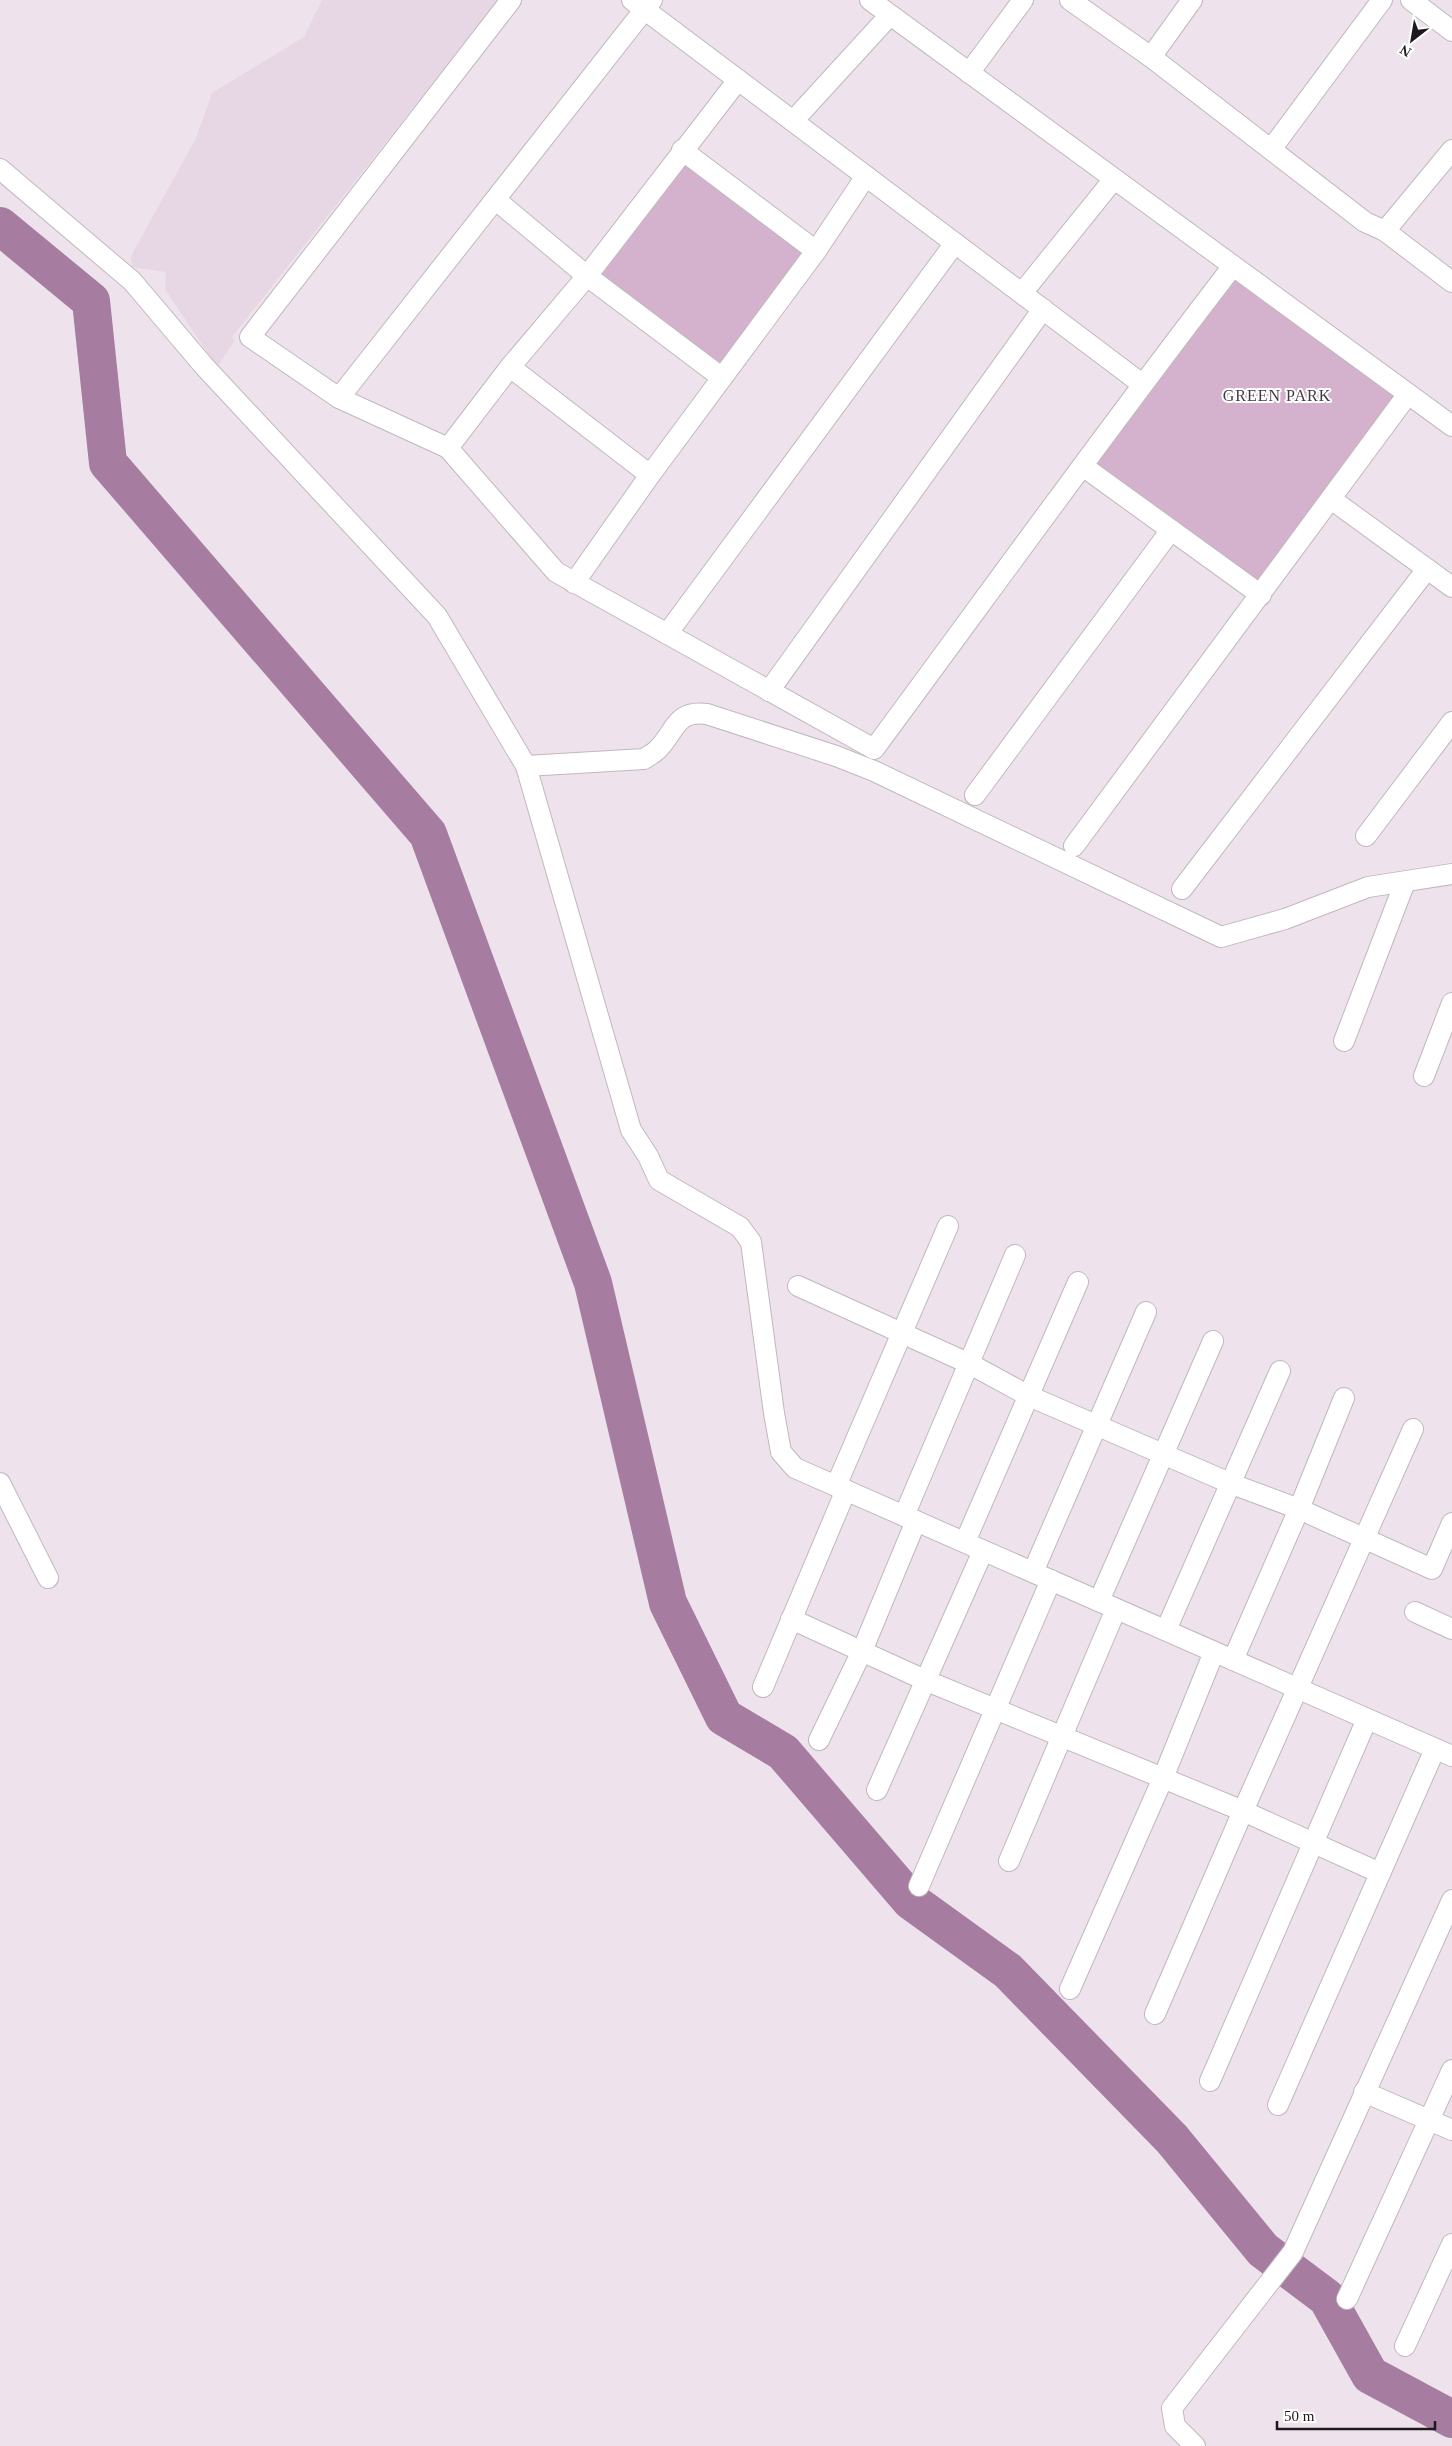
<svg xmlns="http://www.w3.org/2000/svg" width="1452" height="2446" viewBox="0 0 1452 2446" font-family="Georgia,serif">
  <rect width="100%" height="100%" fill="#eee3ec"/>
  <!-- built -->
  <path fill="#e7d6e4" d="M322,0H498L232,337L235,340L217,367L165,289L166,272L132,267L131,256L196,138L212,93L304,37Z"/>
  <!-- green -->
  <g fill="#d4b2ce">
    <path d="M682,150L816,251L721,377L587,276Z"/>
    <path d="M1233,266L1408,394L1261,595L1084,467Z"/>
  </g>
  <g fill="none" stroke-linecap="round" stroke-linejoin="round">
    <!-- river -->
    <path stroke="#a67ca0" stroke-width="38" d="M0,226L91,301L108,463L428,834L593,1283L668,1603L724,1717L783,1752L911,1901L1008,1971L1172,2139L1263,2250L1327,2298L1370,2375L1452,2419"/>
    <!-- minor casing -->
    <g stroke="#c1b7bf" stroke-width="22">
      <g id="minor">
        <path d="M511,0L250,337L339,398L448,448L556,572L874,749C993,588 1110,425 1233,266"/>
        <path d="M632,0L1142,384"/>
        <path d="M870,0L1452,426"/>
        <path d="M1070,0L1151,57L1365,222L1385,231L1452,282"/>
        <path d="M1411,0L1452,31"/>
        <path d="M1151,57L1192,0"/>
        <path d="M969,73L1023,0"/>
        <path d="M793,121L890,15"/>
        <path d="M1272,148L1382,0"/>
        <path d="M682,150L816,251"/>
        <path d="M0,169L132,281L204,366L437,616L526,766L631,1130L648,1156L659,1180L740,1227L751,1242L774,1413L781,1452L795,1468L1452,1756"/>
        <path d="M496,200L587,276L721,377"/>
        <path d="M1385,231L1452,150"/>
        <path d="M1022,293L1114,179"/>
        <path d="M510,367L650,475"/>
        <path d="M339,398L652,0"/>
        <path d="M448,448L510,367L587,276L738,80"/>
        <path d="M1084,467L1261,595"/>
        <path d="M1331,499L1452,587"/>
        <path d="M574,583L650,475L816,251L866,176"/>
        <path d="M667,634L955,243"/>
        <path d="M769,691L1043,309"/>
        <path d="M526,766L644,759C648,756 653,754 657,750C676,732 674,710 707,714L836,756L874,771L1221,937L1285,919L1368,887L1452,874"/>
        <path d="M975,795L1171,530"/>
        <path d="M1366,836L1452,722"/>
        <path d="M1074,846L1408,394"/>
        <path d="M1182,889L1427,569"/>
        <path d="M1344,1041L1405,882"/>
        <path d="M1424,1076L1452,1003"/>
        <path d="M798,1286L970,1364L1029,1396L1232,1484L1299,1509L1432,1569L1452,1523"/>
        <path d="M0,1483L48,1578"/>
        <path d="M836,1486L948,1226"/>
        <path d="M904,1516L1015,1255"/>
        <path d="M965,1542L1078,1282"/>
        <path d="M1033,1572L1146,1312"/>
        <path d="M1099,1601L1213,1341"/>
        <path d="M1415,1612L1452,1629"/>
        <path d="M791,1619L927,1681L1243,1811L1380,1873"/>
        <path d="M1166,1630L1280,1371"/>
        <path d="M1233,1660L1299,1509L1344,1398"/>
        <path d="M763,1687L846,1490"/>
        <path d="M819,1740L862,1651L916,1521"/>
        <path d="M877,1790L983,1551"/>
        <path d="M1009,1861L1116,1609"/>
        <path d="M919,1886L1051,1580"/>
        <path d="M1070,1989L1163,1778L1214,1652"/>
        <path d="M1155,2014L1243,1811L1413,1429"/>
        <path d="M1210,2081L1367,1719"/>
        <path d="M1364,2092L1452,2130"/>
        <path d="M1278,2105L1435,1749"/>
        <path d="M1347,2299L1452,2070"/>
        <path d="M1405,2346L1452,2244"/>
        <path d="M1195,2446L1175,2426L1172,2408L1293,2252L1452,1900"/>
      </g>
    </g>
    <!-- minor -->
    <use href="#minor" stroke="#fff" stroke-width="20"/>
  </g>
  <g text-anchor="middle" stroke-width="4" stroke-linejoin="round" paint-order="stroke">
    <!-- neighbourhood labels -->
    <g font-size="16" letter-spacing="1" fill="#413940" stroke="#fff">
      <text x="1277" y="401">GREEN PARK</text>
    </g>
  </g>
  <!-- north arrow -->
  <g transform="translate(1412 40) rotate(211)" stroke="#ffffff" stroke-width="4" paint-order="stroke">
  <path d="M0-4L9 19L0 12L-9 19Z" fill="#1d191c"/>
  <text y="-8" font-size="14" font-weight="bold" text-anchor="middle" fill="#1d191c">N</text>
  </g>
  <!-- scale -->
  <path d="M1277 2421v8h158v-8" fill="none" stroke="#1d191c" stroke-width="2.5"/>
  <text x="1284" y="2421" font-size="15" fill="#1d191c" stroke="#ffffff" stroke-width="4" paint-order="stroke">50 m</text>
</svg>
